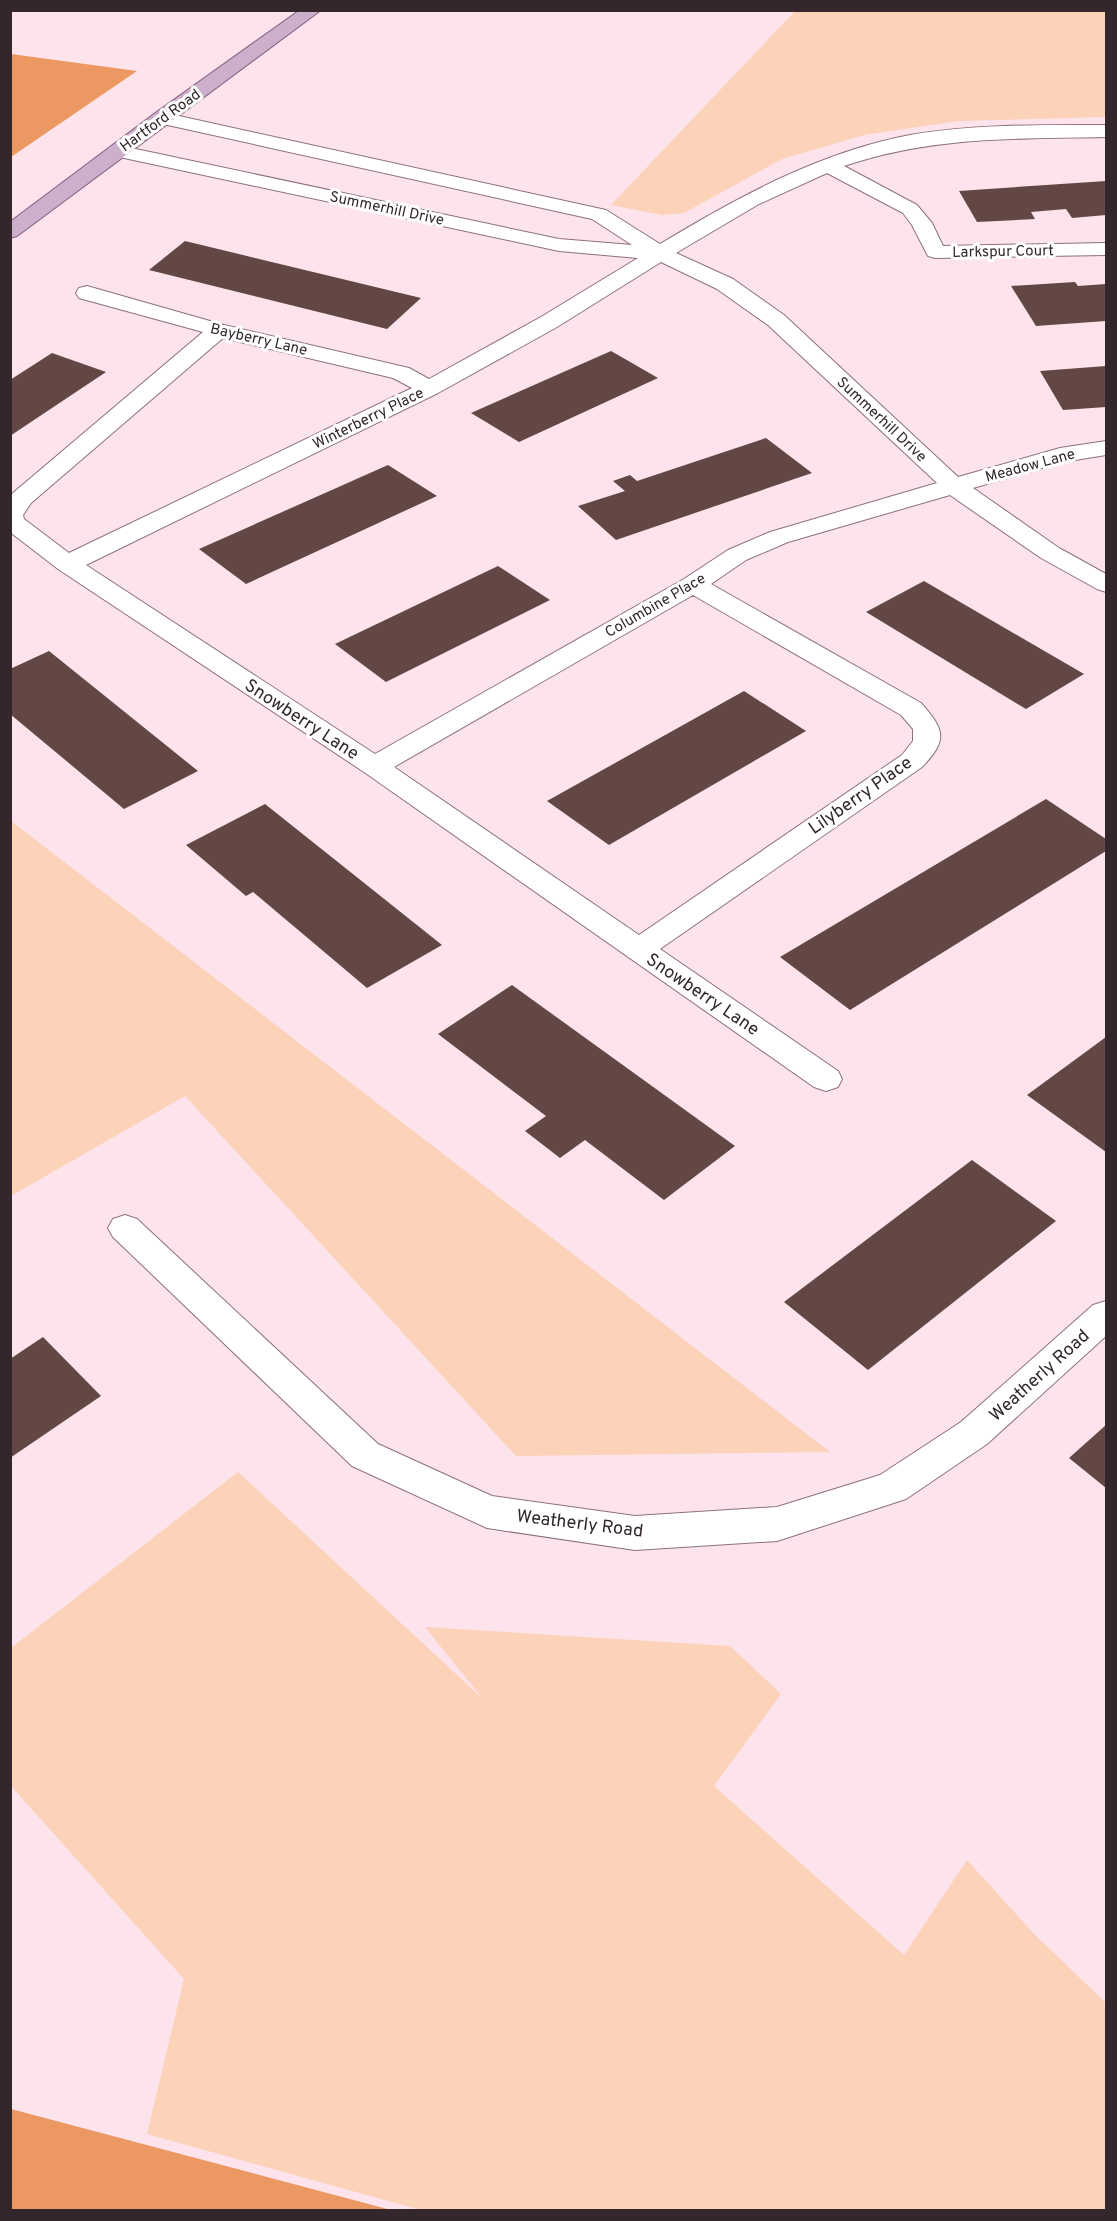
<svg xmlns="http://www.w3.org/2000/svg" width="1117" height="2221" viewBox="0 0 1117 2221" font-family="Overpass,sans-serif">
  <rect width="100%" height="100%" fill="#fde3eb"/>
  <!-- green -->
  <g fill="#fcd2b8">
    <path d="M796,10L1106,11V117L958,121L864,135L782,159L684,213L662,215L611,205Z"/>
    <path d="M10,821H11L830,1452L516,1456L185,1096L11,1196Z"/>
    <path d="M238,1472L483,1699L425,1627L730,1646L781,1694L714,1786L904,1955L967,1860L1034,1934L1106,2003V2210H421L147,2134L184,1979L11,1786V1648Z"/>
  </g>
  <!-- forest -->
  <g fill="#ec9862">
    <path d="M11,54L137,71L11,157Z"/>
    <path d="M10,2109H11L391,2210H11Z"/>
  </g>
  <!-- building -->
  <g fill="#624744">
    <path d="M1106,181V215L1072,218L1066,209L1031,212L1035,219L977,222L959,191Z"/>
    <path d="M185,241L421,298L387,329L149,270Z"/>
    <path d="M1075,282L1078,286L1106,284V321L1036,326L1011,286Z"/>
    <path d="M611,351L658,378L519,442L471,413Z"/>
    <path d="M52,353L106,372L10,436V380Z"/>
    <path d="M1106,366V407L1063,410L1040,371Z"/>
    <path d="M766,438L812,473L616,540L578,506L625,491L613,481L630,475L637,481Z"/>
    <path d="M388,465L437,496L246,584L199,549Z"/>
    <path d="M498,566L550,600L386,682L335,644Z"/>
    <path d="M924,581L1084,674L1026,709L866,612Z"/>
    <path d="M49,651L198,771L124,809L10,714V669Z"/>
    <path d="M744,691L806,731L609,845L547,801Z"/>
    <path d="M1046,799L1106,839V851L850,1010L780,957Z"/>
    <path d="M265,804L442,945L367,988L253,892L246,896L186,845Z"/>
    <path d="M512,985L735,1146L664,1200L585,1140L560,1158L525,1131L546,1116L438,1034Z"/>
    <path d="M1106,1037V1152L1027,1095Z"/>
    <path d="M972,1160L1056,1221L868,1370L784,1302Z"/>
    <path d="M43,1337L101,1396L10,1458V1359Z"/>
    <path d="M1106,1425V1488L1069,1458Z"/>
  </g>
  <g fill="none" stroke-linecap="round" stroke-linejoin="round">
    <!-- minor casing -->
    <g stroke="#8d717a" stroke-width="2">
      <g id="minor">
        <path d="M161,112L606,210L660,244C738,197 820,152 910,135C974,124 1042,125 1106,125V137C1014,139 933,136 844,166L917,205L932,223L943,246L1106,243V255L935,258L928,256L912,225L903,213L827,173L759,204L676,253L733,279L784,315L958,477L1060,448L1106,441V455L1063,462L973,488L1059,548L1106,574V592L1097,589L1041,558L950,495L788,542L746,560L711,584L921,703C945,730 948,740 922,767L660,949L838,1071L842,1079L838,1087L826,1091L814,1087L364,772L58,569L10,532V497L13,493L203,332L79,298L76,293L79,288L87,286L224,325L409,368L429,379L541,317L638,258L559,251L110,155L107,151L110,147L117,145L559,239L632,245L592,219L154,122L151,118L154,114ZM661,262L717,289L768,325L937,483L770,532L728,550L684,579L375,754L86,565L438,393L557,327ZM223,338L393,378L412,388L69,553L24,519L23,515L31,503ZM693,595L901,715L913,729V741L902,755L639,935L394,767Z"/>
        <path d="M125,1215L137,1219L378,1444L492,1496L635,1516L777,1507L880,1475L961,1422L1093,1305L1106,1301V1336L987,1444L906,1499L777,1541L635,1550L487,1528L352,1466L113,1237L108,1228L113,1219Z"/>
      </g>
    </g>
    <!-- major casing -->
    <g stroke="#815c7d" stroke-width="2">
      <path id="major" d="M300,10H321L17,236L10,238V222L154,114Z"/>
    </g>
    <!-- minor -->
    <use href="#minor" fill="#fff" fill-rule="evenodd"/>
    <!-- major -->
    <use href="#major" fill="#cdaecb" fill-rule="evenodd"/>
  </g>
  <g text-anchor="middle" stroke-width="6" stroke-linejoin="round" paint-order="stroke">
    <!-- far-street labels -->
    <g font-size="15" fill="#33272b" stroke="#fff">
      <text transform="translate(160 120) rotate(-36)" y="5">Hartford Road</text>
      <text transform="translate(387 208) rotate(12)" y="5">Summerhill Drive</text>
      <text transform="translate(1003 251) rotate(-1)" y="5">Larkspur Court</text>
      <text transform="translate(259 339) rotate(13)" y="5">Bayberry Lane</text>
      <text transform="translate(368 418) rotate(-26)" y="5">Winterberry Place</text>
      <text transform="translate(882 419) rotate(43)" y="5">Summerhill Drive</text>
      <text transform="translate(1030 465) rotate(-15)" y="5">Meadow Lane</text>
      <text transform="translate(655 605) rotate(-30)" y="5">Columbine Place</text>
    </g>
    <!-- street labels -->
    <g font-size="18" fill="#33272b" stroke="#fff">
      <text transform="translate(302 719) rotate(33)" y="6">Snowberry Lane</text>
      <text transform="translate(860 795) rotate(-35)" y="6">Lilyberry Place</text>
      <text transform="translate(703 994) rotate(34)" y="6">Snowberry Lane</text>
      <text transform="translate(1039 1375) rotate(-42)" y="6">Weatherly Road</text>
      <text transform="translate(580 1523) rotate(7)" y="6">Weatherly Road</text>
    </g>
  </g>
  <!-- border -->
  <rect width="1117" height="2221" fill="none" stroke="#33272b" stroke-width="24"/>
</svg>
